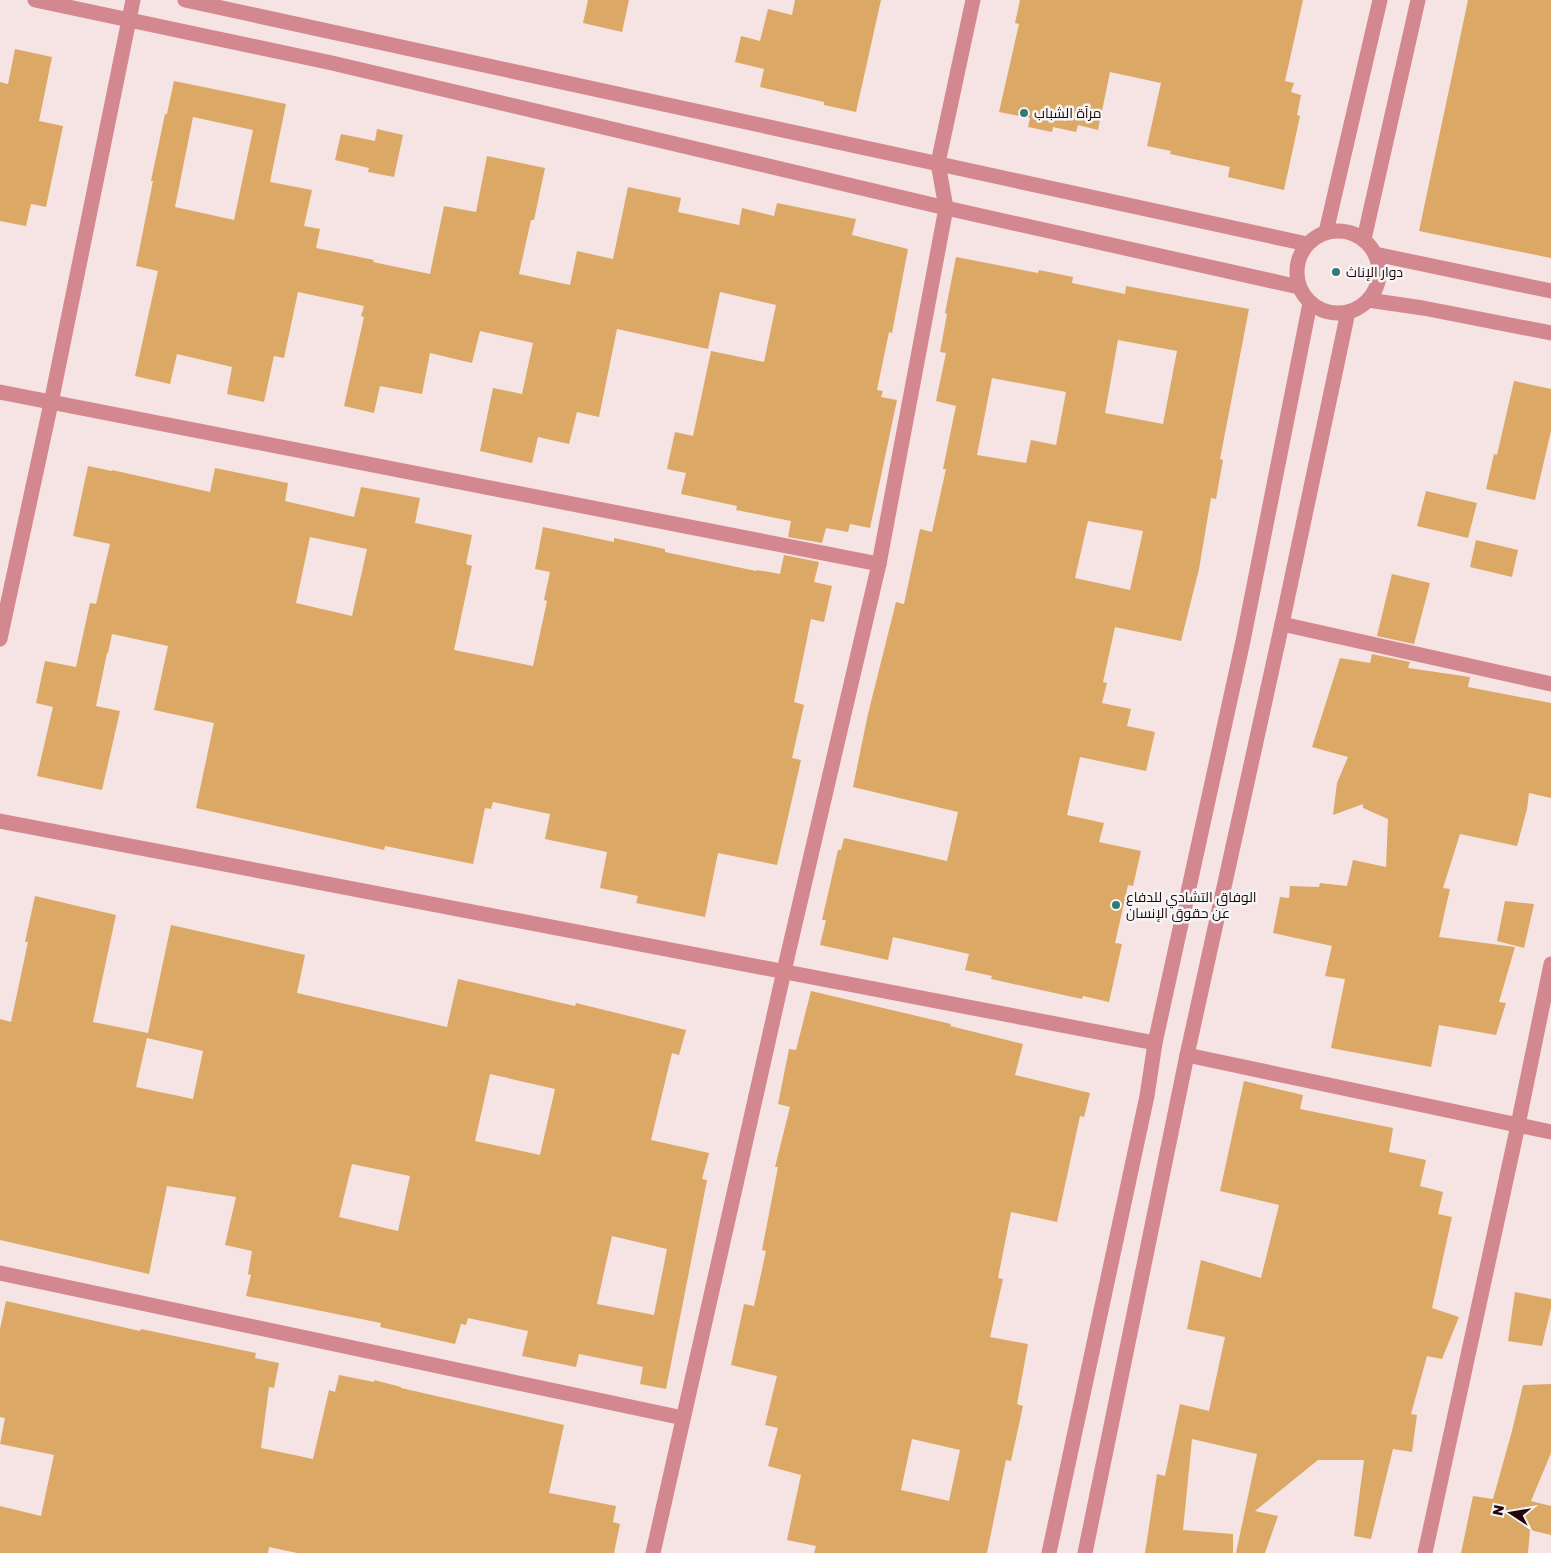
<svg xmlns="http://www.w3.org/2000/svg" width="1551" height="1553" viewBox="0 0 1551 1553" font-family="'Golos Text',Cairo,sans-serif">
  <rect width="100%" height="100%" fill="#f6e3e4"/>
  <!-- building -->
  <g fill="#dba965" fill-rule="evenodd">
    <path d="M588,0H629L622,32L583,23Z"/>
    <path d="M795,0H881L856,112L824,105V102L760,87L764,69L735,62L741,36L760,41L768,9L792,15Z"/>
    <path d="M1020,0H1303L1285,81L1294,83L1291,92L1301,95L1297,115L1300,116L1284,190L1228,177L1230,167L1170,154L1171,151L1147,146L1161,83L1110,72L1098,130L1078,125L1076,132L1053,127L1052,132L1028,127L1030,118L999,112L1019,24L1015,23Z"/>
    <path d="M1468,0H1551V258L1419,231Z"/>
    <path d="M15,49L52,57L39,121L63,126L46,207L31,204L26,226L0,221V82L8,84Z"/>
    <path d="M174,81L286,104L270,182L312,190L304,226L320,229L316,248L374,260L373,262L430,274L444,206L476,212L487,156L545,168L534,220H531L519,274L570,285L577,251L613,259L628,187L681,198L678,212L739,225L742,208L774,216L777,203L856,219L852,235L908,249L892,333L889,332L877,390L883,391L881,397L897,400L870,528L850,524L848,532L826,528L822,543L788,537L791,521L736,510L737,506L681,494L686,473L667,469L675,432L693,436L711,351L764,362L776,305L720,292L708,349L617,329L599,417L577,412L569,444L538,437L532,463L480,451L493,388L522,394L533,343L480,331L472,363L430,353L422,394L380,386L374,413L344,406L364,317L361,316L364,306L298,292L284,358L274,356L264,402L227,394L232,367L177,354L170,384L135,376L158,271L136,266L153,181H151L165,114H167ZM193,117L253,130L234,220L175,207Z"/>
    <path d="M377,129L403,135L394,177L368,172L369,168L335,160L341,134L375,141Z"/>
    <path d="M956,257L1038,273L1039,270L1073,277L1072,283L1125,294L1126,286L1249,309L1220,459L1223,460L1216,499L1211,498L1199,569L1181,641L1115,627L1103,682L1107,683L1102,703L1131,709L1127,726L1155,732L1146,771L1080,757L1067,815L1104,823L1099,842L1141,851L1133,886L1128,885L1115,943L1122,944L1109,1002L1083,996L1082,999L991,979L992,976L965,970L969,954L893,937L888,960L820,945L826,920H822L838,850H841L844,838L947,861L958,812L853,787L868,714L896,602L904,604L920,529L932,532L946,469H943L956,406L936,401L946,353L940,352L947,314L945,313ZM1118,340L1177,351L1163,424L1105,413ZM992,378L1066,392L1056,445L1031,440L1026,463L977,455ZM1088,521L1143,531L1130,590L1075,578Z"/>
    <path d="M1514,381L1551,389V431L1535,500L1486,489L1494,454L1497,455Z"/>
    <path d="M88,466L112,471V470L210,492L215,468L288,483L285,501L354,517L361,487L420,498L415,523L472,535L466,564L472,566L454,650L533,666L547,601L544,600L550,572L535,569L543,527L614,542V538L665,549V552L756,571L757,570L780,574L784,555L819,562L814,582L832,586L824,622L811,619L794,702L804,705L792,758L801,760L777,865L718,853L705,917L636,903L638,896L600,888L607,852L545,839L550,814L493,802L491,809L485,808L473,864L385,846L384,850L196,808L214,723L154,710L168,646L112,634L108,653H107L96,706L120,711L102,790L37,776L53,707L36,703L45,661L76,667L90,603L96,604L110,544L73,536ZM310,537L367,549L352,616L296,603Z"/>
    <path d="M1426,491L1477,503L1468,538L1417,526Z"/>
    <path d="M1476,540L1518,550L1512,577L1470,567Z"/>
    <path d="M1392,574L1430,583L1414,644L1377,636Z"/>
    <path d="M1372,654L1410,662L1408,668L1470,677L1468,687L1551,703V798L1529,793L1527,809L1517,846L1460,834L1443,888L1450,889L1439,937L1515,947L1499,1002L1506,1003L1496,1035L1439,1025L1431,1067L1331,1048L1345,979L1325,976L1332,946L1273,933L1280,897L1289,898L1290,886L1319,887L1320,883L1347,886L1353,860L1386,867L1388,819L1363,808V804L1333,815L1337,783L1348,757L1312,747L1340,658L1370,663Z"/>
    <path d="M35,896L116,915L93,1022L148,1033L171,925L305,955L297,993L447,1027L458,979L575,1006L576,1003L686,1030L679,1055L672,1053L651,1140L709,1153L702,1179L707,1180L666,1389L640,1384L643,1367L579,1354L576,1367L522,1356L528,1331L468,1318L466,1325L461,1324L455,1344L380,1327L381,1323L246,1296L251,1275L248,1274L252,1251L225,1245L236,1197L167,1186L149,1274L0,1240V1019L11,1022L28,942H25ZM147,1038L203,1051L193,1099L136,1087ZM490,1074L555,1089L540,1155L475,1141ZM352,1164L410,1176L398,1231L339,1217ZM612,1236L667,1249L654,1315L597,1304Z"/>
    <path d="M1505,901L1534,904L1524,948L1497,941Z"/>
    <path d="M811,991L951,1024L950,1026L1023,1044L1015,1075L1090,1093L1084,1117L1080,1116L1057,1222L1011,1212L998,1278L1003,1279L990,1337L1028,1344L1017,1404L1023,1406L1011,1461L1006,1460L987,1553H814L816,1546L787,1540L801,1475L768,1466L778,1428L765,1425L777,1376L731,1365L744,1304L754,1306L766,1251L762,1250L778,1167H775L790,1107L778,1104L789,1049L796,1050ZM912,1439L960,1450L949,1501L901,1490Z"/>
    <path d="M1244,1081L1303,1095L1300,1109L1393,1128L1389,1152L1426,1160L1420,1186L1443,1192L1438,1214L1452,1217L1432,1308L1459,1317L1442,1359L1427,1356L1411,1414L1417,1415L1412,1452L1393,1449L1371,1539L1354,1536L1364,1460H1318L1255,1511L1278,1516L1265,1553H1236L1257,1454L1192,1439L1183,1530L1233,1534V1553H1145L1157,1474L1165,1476L1180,1404L1209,1411L1225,1337L1187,1329L1201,1260L1261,1278L1279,1205L1220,1191Z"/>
    <path d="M1515,1292L1551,1299V1308L1542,1346L1508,1341Z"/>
    <path d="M6,1301L140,1331L141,1329L256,1353L255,1358L279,1363L274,1388L269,1387L261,1448L313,1459L329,1390L335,1392L339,1375L374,1382V1380L401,1387V1388L564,1425L549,1493L616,1506L613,1522L620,1524L614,1553H297L269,1547L268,1553H0V1506L41,1516L54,1455L0,1444L5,1418L0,1417V1329Z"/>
    <path d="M1551,1384V1453L1531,1501L1551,1506V1535L1530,1530L1528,1553H1461L1473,1496L1493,1499L1512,1431L1523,1385Z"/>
  </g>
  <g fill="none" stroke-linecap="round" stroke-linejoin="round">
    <!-- minor -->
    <g stroke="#d38890" stroke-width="15">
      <path d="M35,0L332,63L946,208L1299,287"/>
      <path d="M185,0L1307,244"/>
      <circle cx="1338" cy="272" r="41"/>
      <path d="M1326,232L1380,0"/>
      <path d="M1364,239L1418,0"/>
      <path d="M1375,254L1551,291"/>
      <path d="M1368,300L1423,308L1551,333"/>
      <path d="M0,392L879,564"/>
      <path d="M1282,624L1551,684"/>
      <path d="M0,639L51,403L133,0"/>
      <path d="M0,821L1155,1043"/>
      <path d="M1187,1055L1551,1132"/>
      <path d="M0,1273L683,1418"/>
      <path d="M653,1553L784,971L879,564L946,208L938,163L973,0"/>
      <path d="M1049,1553L1147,1096L1155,1043L1243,641L1310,303"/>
      <path d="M1085,1553L1187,1055L1282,624L1348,312"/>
      <path d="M1425,1553L1518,1125L1551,964"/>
    </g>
  </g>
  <!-- markers -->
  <g fill="#307a78" stroke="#f5f5f5" stroke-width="2">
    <circle cx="1024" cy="113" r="5"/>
    <circle cx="1336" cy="272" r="5"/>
    <circle cx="1116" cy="905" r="5"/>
  </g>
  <g text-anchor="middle" stroke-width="5" stroke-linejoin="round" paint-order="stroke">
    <!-- poi labels -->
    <g font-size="14" fill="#23050a" stroke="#f5f5f5" text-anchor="start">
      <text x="1034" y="118">مرآة الشباب</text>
      <text x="1346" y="277">دوار الإناث</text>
      <text x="1126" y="902">الوفاق التشادي للدفاع<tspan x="1126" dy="16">عن حقوق الإنسان</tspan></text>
    </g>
  </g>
  <!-- north arrow -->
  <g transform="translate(1511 1513) rotate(282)" stroke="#f5f5f5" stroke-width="4" paint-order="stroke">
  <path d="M0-4L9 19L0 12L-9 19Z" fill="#23050a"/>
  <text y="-8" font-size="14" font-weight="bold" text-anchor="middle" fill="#23050a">N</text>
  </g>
</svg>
